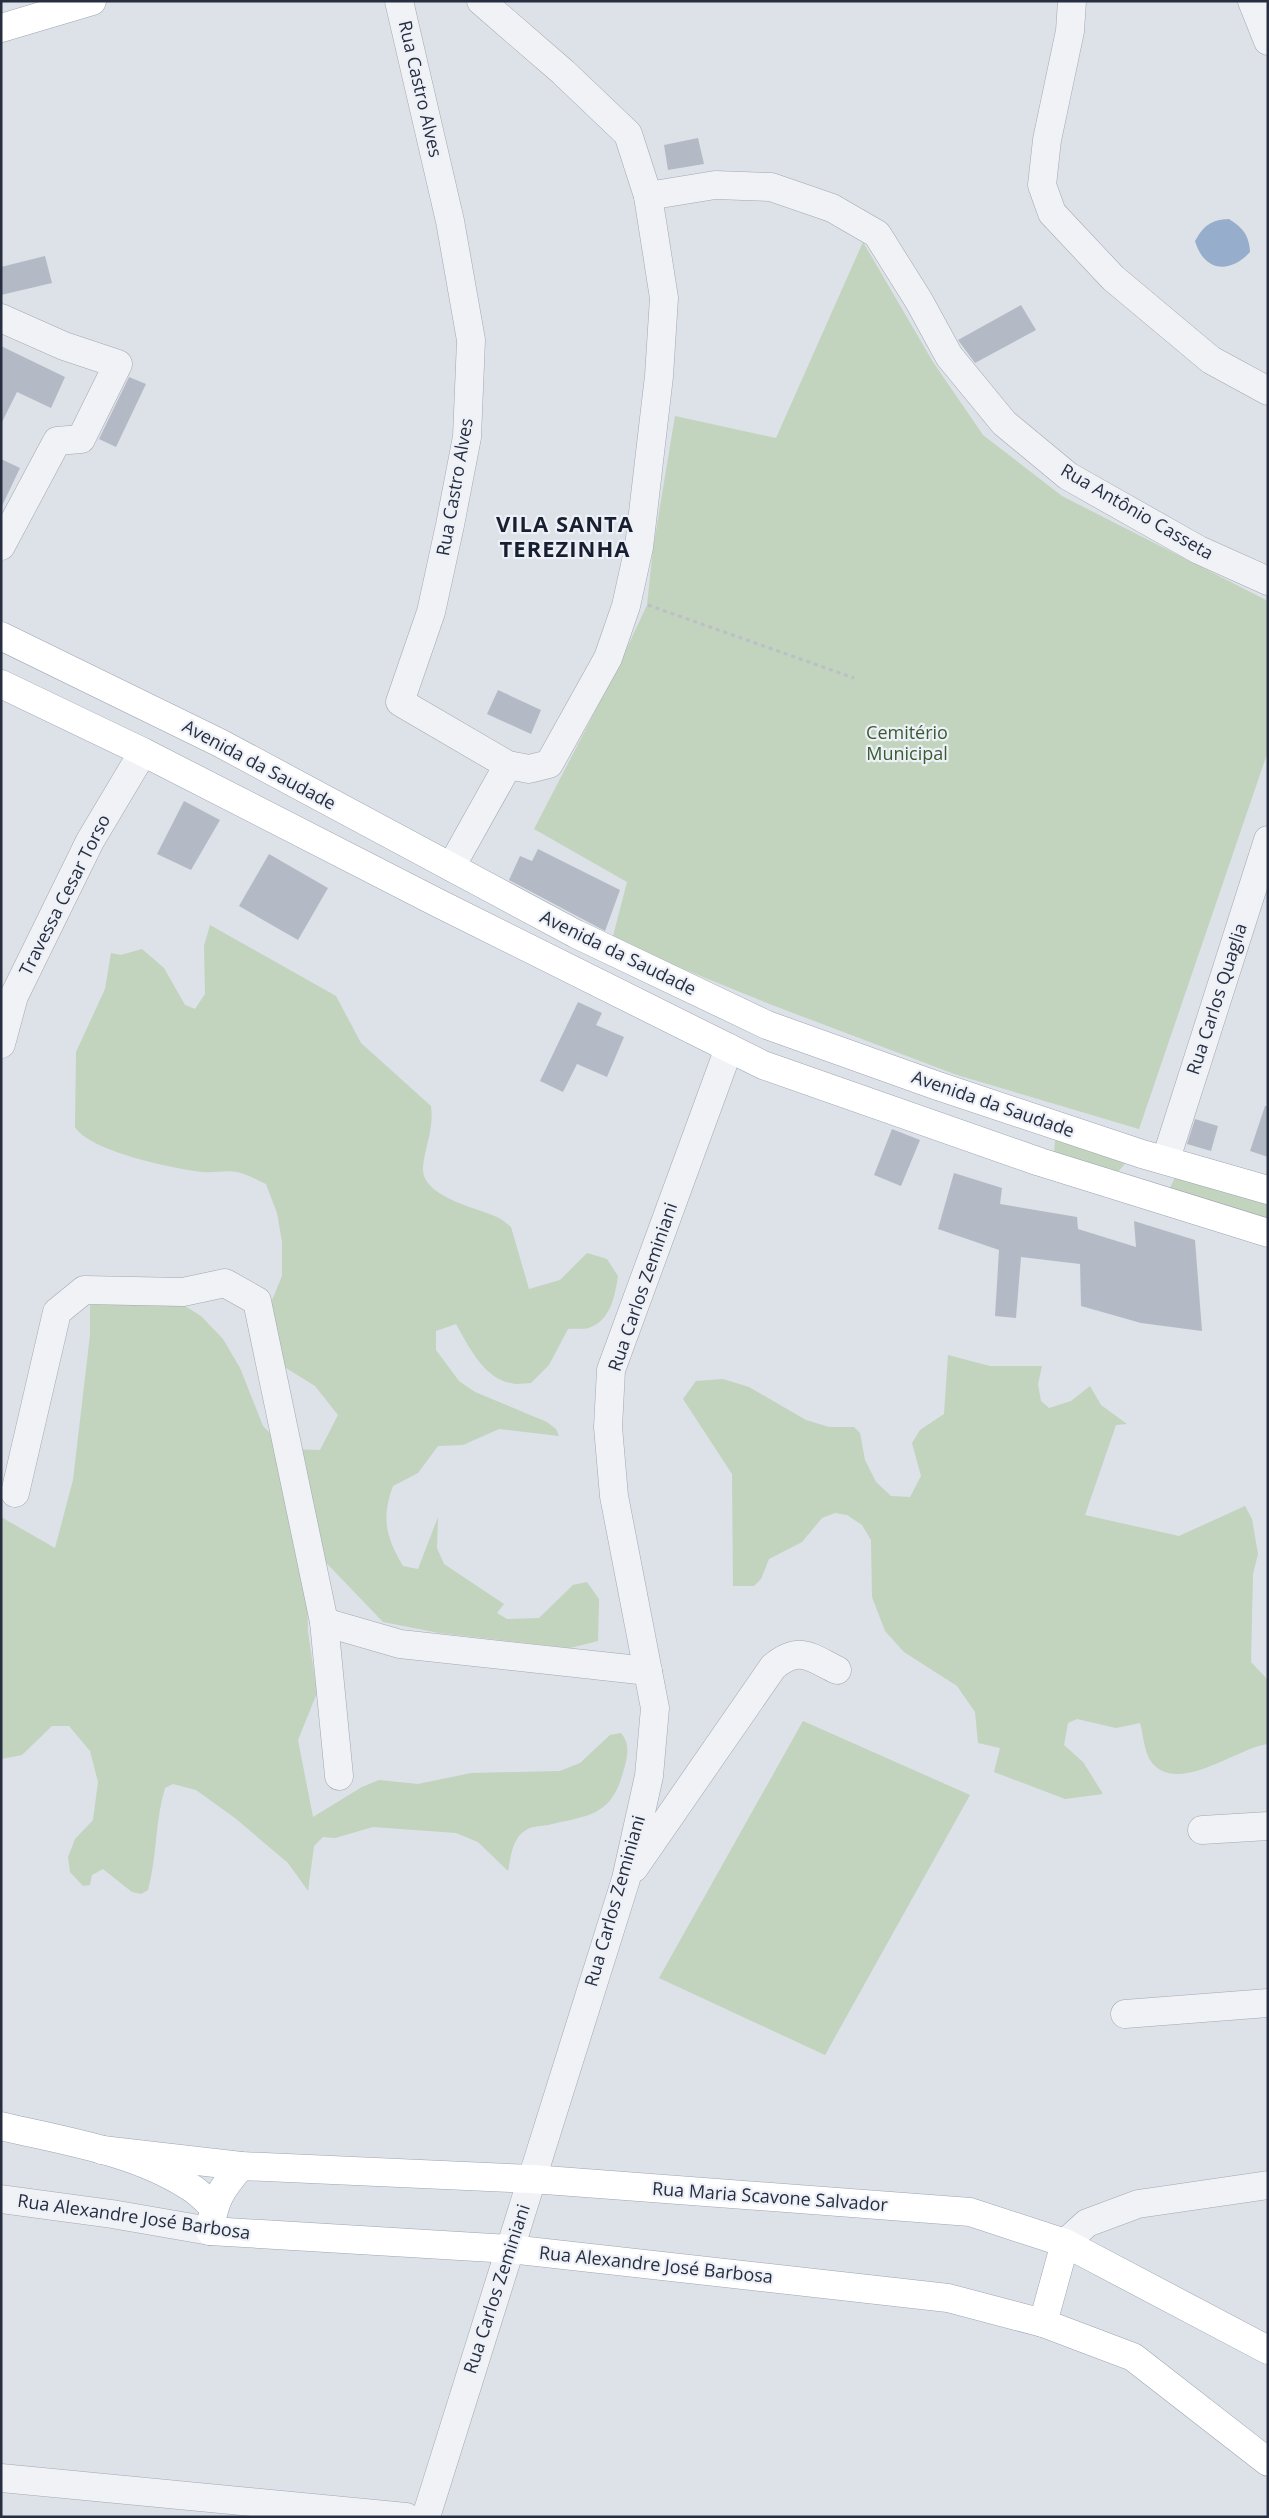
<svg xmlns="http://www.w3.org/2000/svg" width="1269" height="2518" viewBox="0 0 1269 2518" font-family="'Open Sans',sans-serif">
  <rect width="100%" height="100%" fill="#dde1e8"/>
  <!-- green -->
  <g fill="#c2d3be">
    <path d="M863,242L933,362L983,435L1062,496L1268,601V751L1139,1129L957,1075L772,1005L612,940L627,882L534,829L617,669L647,605L653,549L675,416L776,438Z"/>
    <path d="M210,925L336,996L361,1043L431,1106C434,1130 425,1145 423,1167C420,1195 472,1207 492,1215C499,1217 505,1222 511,1227L529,1289L560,1280L587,1253L607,1259L618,1276C615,1295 611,1319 591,1327C585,1330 575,1328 568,1329L549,1365L531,1383C524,1383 517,1385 511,1383C484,1379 468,1345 456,1324L436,1331V1350L459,1381L475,1392L547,1422L556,1429L559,1436L499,1429L463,1445L438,1446L418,1473L393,1486C381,1519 386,1537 403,1566L418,1569L438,1517L437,1548L444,1564L504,1604L497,1613L507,1619L539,1618L573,1585L587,1582L599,1599L598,1641L570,1648L439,1633L383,1622L312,1548L306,1560L308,1632L317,1693L298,1740L313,1817L362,1787L379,1780L418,1784L471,1773L560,1771L580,1763L610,1735L621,1733C630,1744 628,1755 624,1769C612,1816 591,1815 548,1825C542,1826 531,1826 526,1830C512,1838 511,1857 508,1871L478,1842L456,1833L373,1827L335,1838L323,1837L314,1846L308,1891L288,1863L235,1818L196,1790L173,1784L165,1788C155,1821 157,1857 148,1890L141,1894L132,1892L103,1869L92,1875L90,1885L83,1886L70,1872L68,1857L75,1839L93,1820L98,1782L90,1751L69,1726H52L22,1755L1,1759V1517L55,1548L73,1480L90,1335V1280L172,1298L201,1316L223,1339L240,1368L263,1426L285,1449L320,1450L338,1415L315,1386L286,1368L269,1339L270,1305L282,1276V1242L277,1213L266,1184C257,1180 247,1174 237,1172C226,1170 214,1173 203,1172C174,1169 89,1151 75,1127L76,1052L105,989L111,953L121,955L142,949L164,968L185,1005L195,1009L205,994L204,946Z"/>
    <path d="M1061,1136L1125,1160L1124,1165L1116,1174L1054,1153L1055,1141Z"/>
    <path d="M1175,1177L1268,1203V1225L1173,1193L1170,1188Z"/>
    <path d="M948,1355L990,1366H1042L1038,1384L1041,1401L1049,1408L1071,1401L1090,1386L1101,1405L1127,1424L1116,1425L1085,1515L1179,1536L1245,1506L1252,1519L1258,1554L1253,1574L1251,1662L1268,1680V1744C1238,1747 1175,1798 1150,1760C1144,1750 1143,1733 1140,1723L1116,1728L1077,1719L1068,1723L1064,1745L1083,1762L1103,1794L1065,1799L994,1772L1000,1748L978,1743L975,1712L957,1686L904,1652L885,1631L872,1597L871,1540L862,1525L847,1515L835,1513L822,1518L802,1542L769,1559L761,1579L754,1586H733L732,1474L683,1399L696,1381L723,1379L749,1387L806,1420L829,1427H854L860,1433L865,1460L876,1482L891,1496L910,1497L921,1476L912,1443L920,1430L944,1414Z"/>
    <path d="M803,1721L970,1795L825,2055L659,1978Z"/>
  </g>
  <!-- water -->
  <path fill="#96adcb" d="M1229,219C1243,228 1249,235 1250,252C1230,274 1204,272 1195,241C1204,225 1211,220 1229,219Z"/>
  <!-- building -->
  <g fill="#b4bac5">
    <path d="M698,138L704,164L668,170L664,145Z"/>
    <path d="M45,256L52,283L1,295V267Z"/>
    <path d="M1021,305L1036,330L975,363L958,340Z"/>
    <path d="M1,346L65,377L51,408L17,392L1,424Z"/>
    <path d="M129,377L146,384L116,447L99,439Z"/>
    <path d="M1,459L20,468L1,508Z"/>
    <path d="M498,690L541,710L531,734L487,714Z"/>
    <path d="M184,801L220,820L191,870L157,854Z"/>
    <path d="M538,849L620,890L605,931L509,880L520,856L532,861Z"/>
    <path d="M269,854L328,888L298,940L239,906Z"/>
    <path d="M578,1002L602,1013L596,1025L624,1037L607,1077L577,1064L563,1092L540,1081Z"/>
    <path d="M1265,1106H1268V1157L1250,1151Z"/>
    <path d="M1195,1119L1218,1126L1211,1151L1187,1144Z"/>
    <path d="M892,1129L920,1140L901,1186L874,1175Z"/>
    <path d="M954,1173L1002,1188L1000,1204L1077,1217L1078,1229L1136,1247L1134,1221L1195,1240L1202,1331L1141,1323L1081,1306L1080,1264L1021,1257L1016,1318L995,1316L999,1250L938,1229Z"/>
  </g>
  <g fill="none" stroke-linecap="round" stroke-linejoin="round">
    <!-- minor casing -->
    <g stroke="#a2a8b2" stroke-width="29">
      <g id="minor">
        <path d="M399,1L450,221L471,340L467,437L450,525L431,612L400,702L508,765L529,769L549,764L608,658L626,606L639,547L659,376L664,298L648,196L628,134L563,72L481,1"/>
        <path d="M1072,1L1070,31L1047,140L1042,185L1052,213L1113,278L1211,360L1268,391"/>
        <path d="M1252,1L1268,41"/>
        <path d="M648,196L715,185L771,187L832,208L877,234L919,301L949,356L1004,423L1068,476L1199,550L1268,581"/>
        <path d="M1,318L64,346L118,364L81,439L57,441L1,546"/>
        <path d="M451,867L508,765"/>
        <path d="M1,1044L14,996L90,841L143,752"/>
        <path d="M1166,1159L1268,840"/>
        <path d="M15,1493L57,1312L84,1290L183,1292L225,1283L257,1301L324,1622L339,1776"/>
        <path d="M324,1622L400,1644L648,1671"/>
        <path d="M1202,1830L1268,1826"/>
        <path d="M634,1868L773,1667C799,1645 810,1657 837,1670"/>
        <path d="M1125,2014L1268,2003"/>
        <path d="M1,2199L112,2214L210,2231"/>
        <path d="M1065,2243L1087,2223L1138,2204L1268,2185"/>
        <path d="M1,2478L406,2517"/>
        <path d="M426,2517L626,1879L649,1776L655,1708L614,1496L608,1427L611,1370L729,1048"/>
      </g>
    </g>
    <!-- major casing -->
    <g stroke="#9ca5b4" stroke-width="29">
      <g id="major">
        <path d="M1,28L92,1"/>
        <path d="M1,636L220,743L576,934L767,1025L935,1085L1142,1154L1268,1190"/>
        <path d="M1,684L143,752L440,904L763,1065L1040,1162L1268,1233"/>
        <path d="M1,2126C64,2141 135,2151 190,2187C199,2192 206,2200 213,2207"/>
        <path d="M102,2150L241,2166L532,2179L970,2212L1065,2243L1268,2350"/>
        <path d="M241,2166C221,2189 214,2200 210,2231L510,2249L948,2298L1043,2323L1133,2357L1268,2462"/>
        <path d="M1043,2323L1065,2243"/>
      </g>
    </g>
    <!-- path -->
    <path stroke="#bbbfc7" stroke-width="3" stroke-dasharray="4 4" stroke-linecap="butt" d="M648,605L854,678"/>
    <!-- minor -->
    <use href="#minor" stroke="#f0f2f6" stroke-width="28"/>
    <!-- major -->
    <use href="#major" stroke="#fff" stroke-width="28"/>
  </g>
  <g text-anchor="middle" stroke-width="4.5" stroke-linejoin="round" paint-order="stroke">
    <!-- street labels -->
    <g font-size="18" fill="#262e40" stroke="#edf0f6">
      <text transform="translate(420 89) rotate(77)" y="6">Rua Castro Alves</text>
      <text transform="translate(455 487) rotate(-80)" y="6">Rua Castro Alves</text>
      <text transform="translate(1137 512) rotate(30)" y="6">Rua Antônio Casseta</text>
      <text transform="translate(259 765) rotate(28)" y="6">Avenida da Saudade</text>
      <text transform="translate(65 895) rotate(-63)" y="6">Travessa Cesar Torso</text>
      <text transform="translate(618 953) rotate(26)" y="6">Avenida da Saudade</text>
      <text transform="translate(1217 999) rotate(-72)" y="6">Rua Carlos Quaglia</text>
      <text transform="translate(993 1104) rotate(19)" y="6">Avenida da Saudade</text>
      <text transform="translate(643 1287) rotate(-71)" y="6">Rua Carlos Zeminiani</text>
      <text transform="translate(615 1901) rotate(-74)" y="6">Rua Carlos Zeminiani</text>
      <text transform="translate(770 2197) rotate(4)" y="6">Rua Maria Scavone Salvador</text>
      <text transform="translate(134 2217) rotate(8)" y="6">Rua Alexandre José Barbosa</text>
      <text transform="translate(656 2265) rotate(6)" y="6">Rua Alexandre José Barbosa</text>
      <text transform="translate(497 2289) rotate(-72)" y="6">Rua Carlos Zeminiani</text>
    </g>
    <!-- park labels -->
    <g font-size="18" fill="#385c32" stroke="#edf0f6">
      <text x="907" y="739">Cemitério<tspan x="907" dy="21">Municipal</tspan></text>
    </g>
    <!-- district labels -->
    <g font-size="22" font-weight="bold" letter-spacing="1" fill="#181f30" stroke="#edf0f6">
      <text x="565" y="532">VILA SANTA<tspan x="565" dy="25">TEREZINHA</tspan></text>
    </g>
  </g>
  <!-- border -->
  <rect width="1269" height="2518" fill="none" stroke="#262e40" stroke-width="5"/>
</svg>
